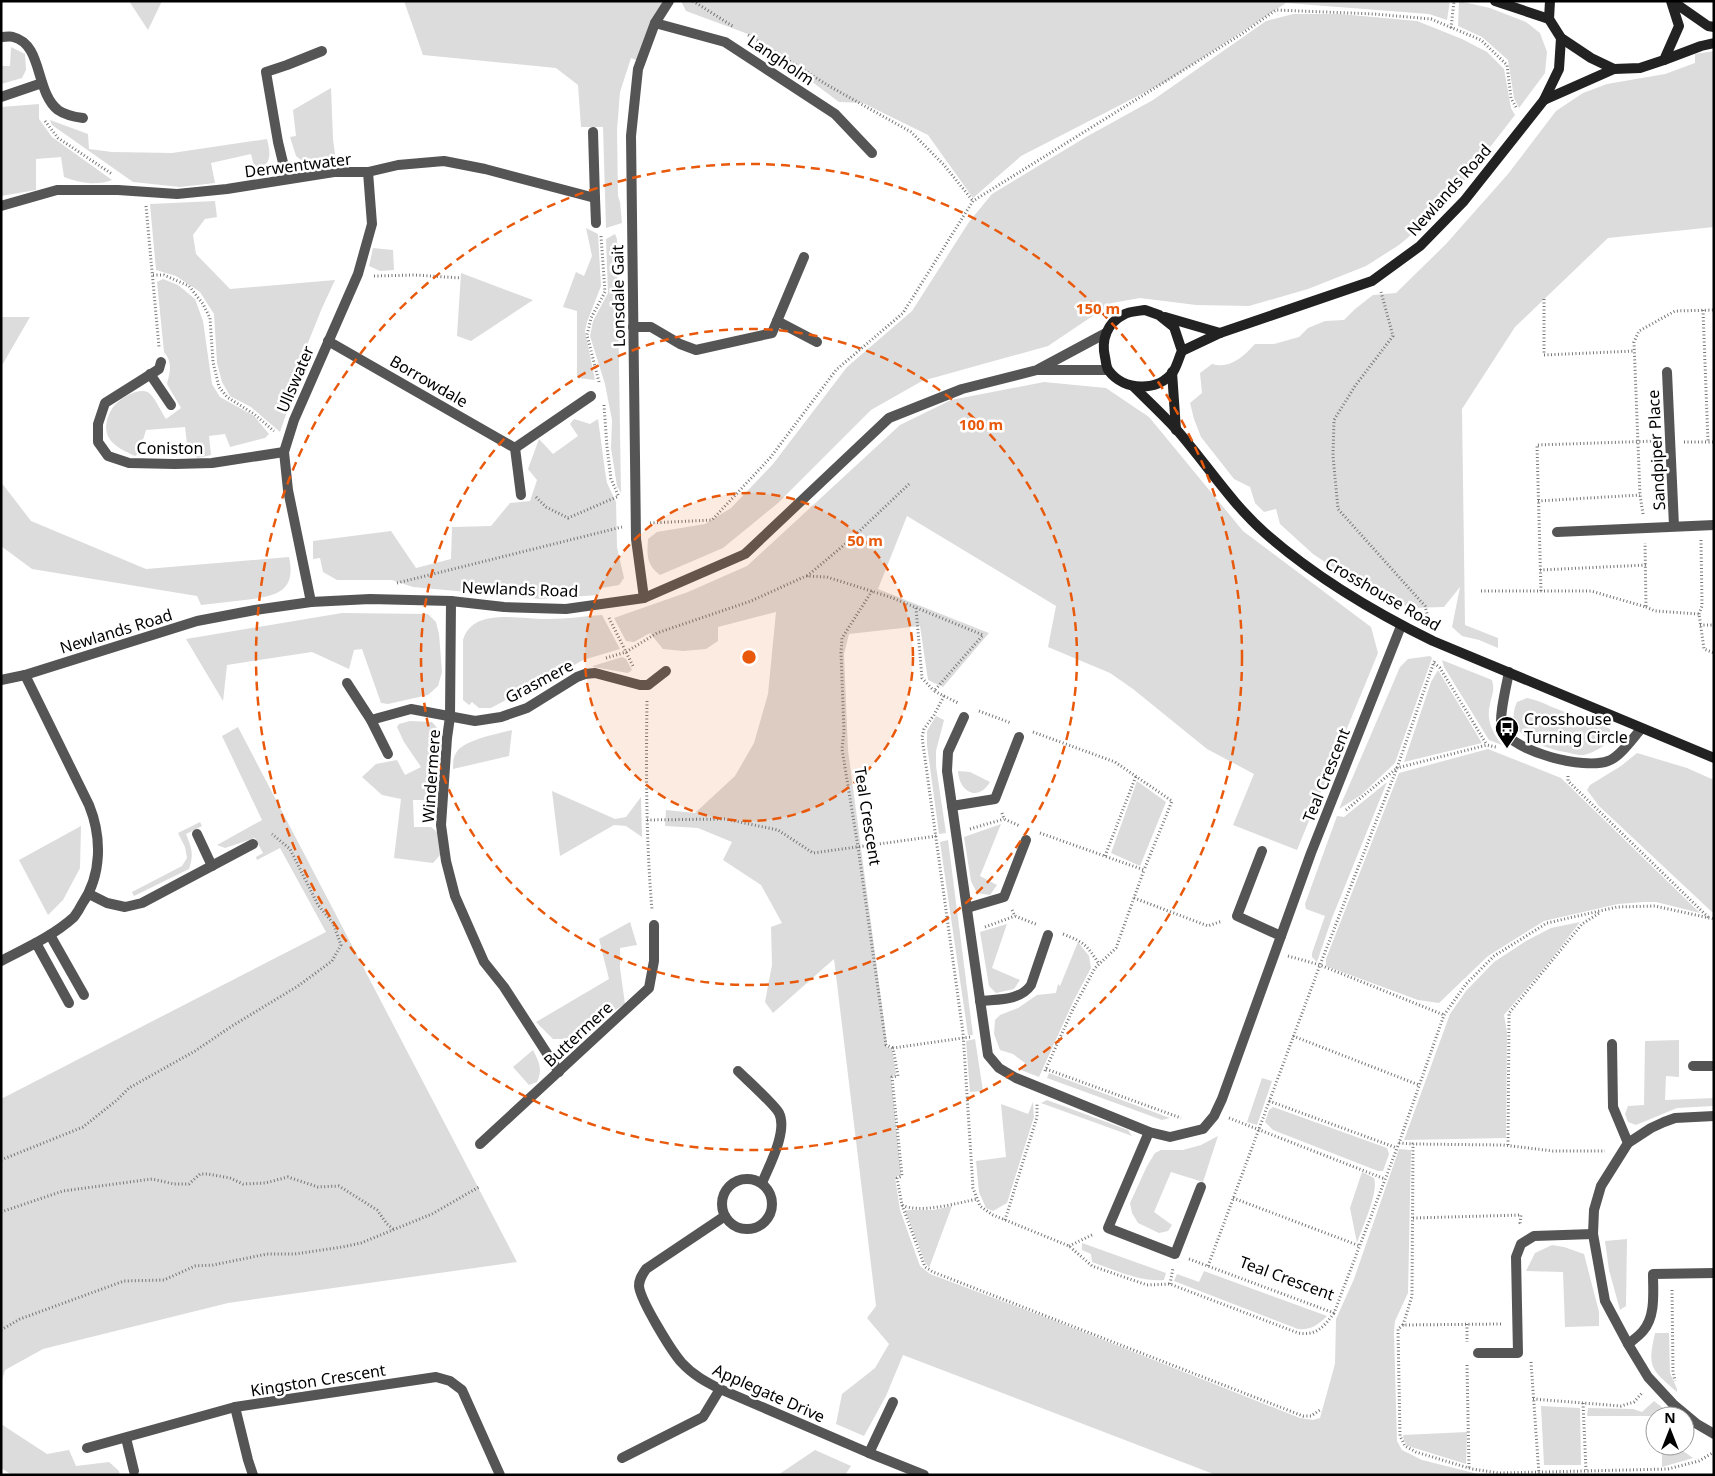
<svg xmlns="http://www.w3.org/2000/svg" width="1715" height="1476" viewBox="0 0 1715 1476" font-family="'Noto Sans',sans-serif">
  <rect width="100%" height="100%" fill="#fff"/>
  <!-- green -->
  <g fill="#dcdcdc">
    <path d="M129,1H162L148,30Z"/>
    <path d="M404,1H669L641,62L631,58L620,92L617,130L618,196L620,202L622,223L606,228L603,127H581L578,85L556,68L423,55Z"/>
    <path d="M681,1H1450L1447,20L1429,14L1286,3L1167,81L1021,156L973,198L928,135L863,103L839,102L748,34L686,11Z"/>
    <path d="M1459,1L1490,8L1526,22L1540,33L1547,52L1545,73L1519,108L1514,98L1508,60L1482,37L1458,26Z"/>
    <path d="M1293,14H1340L1417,21L1462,39L1487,52L1504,69L1511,108L1515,115L1442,209L1399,245L1366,266L1308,289L1249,306L1196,305L1140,298L1112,303L1048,346L922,381L871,410L778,503L723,548L660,575C646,564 647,555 648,539L657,532L705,524L731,508L773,464L847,367L912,311L969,222L992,194L1086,137L1153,100L1266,21Z"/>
    <path d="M11,47L25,54L26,70L22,78L1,84V66H10Z"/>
    <path d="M1714,51V227L1608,238L1515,327L1462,409L1465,625L1498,638V648L1479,640L1462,636L1452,627L1460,587L1444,607L1410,608L1337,570L1313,554L1280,524L1276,509L1264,512L1255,503L1250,487L1234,479L1201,437L1194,419L1190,403L1202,393L1200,373L1212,364C1230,369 1243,357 1255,344H1274L1299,337L1308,328L1325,321L1344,320L1355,309L1373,295L1396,293L1446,244L1508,174L1556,111L1583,93L1607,84L1665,74L1695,63V54Z"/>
    <path d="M331,88L333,139L336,162L307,165L296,156L290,137L296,136L293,110Z"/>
    <path d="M39,104V119L52,137L112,180C97,186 79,183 64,177L61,157L36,159V190L1,196V107Z"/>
    <path d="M50,120L88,134L89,149L112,152L172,153L267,139C271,156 271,159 260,173L256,174L251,154L211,163L215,183L180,187L133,182L52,125Z"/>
    <path d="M215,201L217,217L205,219L193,235L196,254L230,289L335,280L322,308L289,390V406L280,432L251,407L230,396L222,382L217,363L214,314L200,292L176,276L156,270L150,204Z"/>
    <path d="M586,228L598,234L601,286L587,322L585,331L595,380L577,378V311L563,307L576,272L584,276L592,256Z"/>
    <path d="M615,234L617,239L621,493L617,486L611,448L612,420L605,384L590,336L593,321L608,293L606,239Z"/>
    <path d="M373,248L393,250L394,270L380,271L369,266Z"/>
    <path d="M461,273L533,300L471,341L457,336Z"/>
    <path d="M163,279L178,285L195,299L203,321L212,384L220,397L254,416L269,434L265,438L230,447L225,434L209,436L211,455L198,458L188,452L185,427L146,430L139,453L135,456C127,452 114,447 109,438C104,430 106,417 112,409C117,400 139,386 149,393C156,399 161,412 166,419L181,408L167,384C170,371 173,363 164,352L157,282Z"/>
    <path d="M1,317H30L1,367Z"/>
    <path d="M1044,382L1106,388L1149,417L1243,531L1371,627L1378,653L1297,850L1233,825L1254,774L1207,749L1133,689L1110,673L1048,647L1056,606L907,516L878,589L989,633L943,687L928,680L920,626L849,634L844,654L848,750L887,1044L886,1046L892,1049L896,1074L891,1077L901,1175L895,1177L900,1210L920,1266L930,1274L1058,1322L1300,1418L1313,1420L1320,1418L1335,1364L1336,1319L1354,1279L1399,1149L1411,1150L1408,1293L1395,1321L1394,1332L1397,1441L1402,1450L1422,1460L1482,1475H1216L903,1355L886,1396L864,1436L836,1424L842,1394L875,1368L889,1344L867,1318L876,1306L834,959L773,1013L765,1002L772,965L771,927L782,923L761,885L723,860L732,842L698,828L665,826L666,810L695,813L735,776L754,743L768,694L776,612L718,627V641L706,649L683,651L663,649L650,633L634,642L626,641L614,618L688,592L747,566L900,425L951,400Z"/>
    <path d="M574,419L590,424L598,419L605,471L607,483L616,502L617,547L624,578L619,585L601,588L598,595L541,599L413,587L392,580H337L323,572L320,558L313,559V541L391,531L416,568L451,559L452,527L491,526L510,503L530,501L537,480L528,469L539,439L553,454L578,436L570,424Z"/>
    <path d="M1,482L31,521L146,569L289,557C297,594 273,596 245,600C230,602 216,603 201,605L197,596L32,569L1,546Z"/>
    <path d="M342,613L428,614L436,622L439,634L442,672L438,686L428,695L388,704L381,703L362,649L354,650L349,669L312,652L227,665L223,701L186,639Z"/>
    <path d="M602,615L620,649L583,660L521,696L506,700L491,708H479L472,702L469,705L463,700V640C473,606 522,620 549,619C567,619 585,616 602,615Z"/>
    <path d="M1430,656L1432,658L1395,763L1361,795L1339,809L1400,667L1408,659Z"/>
    <path d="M622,657L626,659L632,670L628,673L593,667V666Z"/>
    <path d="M1442,660L1492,680C1495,691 1492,694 1490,704C1486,720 1492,732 1502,745L1489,740L1444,667Z"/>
    <path d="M1438,670L1482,743L1404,762L1431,682Z"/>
    <path d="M1527,698C1538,700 1547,705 1557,709C1575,716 1595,718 1610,729L1611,740C1603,747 1595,752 1584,755C1579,756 1571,753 1565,752C1541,747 1502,735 1517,702Z"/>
    <path d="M936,716L944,720L936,751V766L946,833L939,834L927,745V731Z"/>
    <path d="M410,721L432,722L438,729V789L432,798L428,800H413L414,827H431L439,834L440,855L433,863L394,858L401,799L382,795L362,777L376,764L397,760L405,775L421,767L404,742L397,727L399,724Z"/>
    <path d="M238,727L517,1262L228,1303L43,1349L5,1370L1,1384V1099L326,932L280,848L257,860L256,857L263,853L255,838L225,848L217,845L262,820L222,736Z"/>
    <path d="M512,730L509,756L453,769C453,763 453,758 456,753C463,740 497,734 512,730Z"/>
    <path d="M1488,749L1561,778L1700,913L1656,902H1644L1618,904L1544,921L1488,956L1439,1003L1418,1000L1326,966V959L1331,946L1399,773Z"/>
    <path d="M1637,753L1687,768L1714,780V912H1712L1599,806L1587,790L1590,785L1621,766Z"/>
    <path d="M958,771L970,772L990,782C977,803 959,791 958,771Z"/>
    <path d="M1137,781L1166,802L1140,866L1111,853Z"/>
    <path d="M1387,782L1332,918L1317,962L1312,957V953L1325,916L1306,909L1305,904L1337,816L1344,817Z"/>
    <path d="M552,791L615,819L626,817L641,797L642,837L626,826L614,825L560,856Z"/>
    <path d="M200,822L202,826L186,834C192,849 194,854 189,869L134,896L132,892L182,866L187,858L185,847L178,833Z"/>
    <path d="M1001,824L980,876L997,885L990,895L977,893L971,881L964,837Z"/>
    <path d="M81,826L80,868L63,900L48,915L19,860Z"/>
    <path d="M948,840L973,1035H968L940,842Z"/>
    <path d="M630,922L637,945L620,948V968L625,1004L568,1039H553L536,1022L609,979L599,939Z"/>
    <path d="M1580,922L1550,961L1504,1015L1507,1032L1506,1138L1404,1140L1450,1014L1466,991L1494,962L1526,941L1551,928Z"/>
    <path d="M1007,924L992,968L1020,980L1014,989L996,993L989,986L980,932Z"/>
    <path d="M1078,942L1089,956L1091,968L1074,1000L1039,1077L1021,1070L1025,1063L1013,1054L1000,1050L994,1034L995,1020L1000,1015L1018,1008L1037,995L1056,993L1058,984L1060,986Z"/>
    <path d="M975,1039L983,1091L970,1092L966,1041Z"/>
    <path d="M1679,1040V1077L1666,1076L1665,1100L1714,1098V1106L1677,1108L1636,1125L1628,1122L1625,1114L1628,1106L1644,1105L1645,1041Z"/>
    <path d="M533,1050C539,1062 543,1069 537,1082L529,1085L513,1067Z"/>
    <path d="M1049,1073L1170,1118L1162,1120L1047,1078Z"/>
    <path d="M1262,1078L1272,1081L1257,1125L1247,1122Z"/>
    <path d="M1047,1100L1128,1130L1132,1136L1041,1103Z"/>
    <path d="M1033,1102L1034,1117L1007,1203L993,1211L986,1208L979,1192L976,1161L1006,1157L1001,1104L1028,1114Z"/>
    <path d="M1273,1107L1387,1148L1389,1154L1383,1171H1378L1273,1130L1265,1122L1269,1110Z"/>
    <path d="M1218,1136L1203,1182L1171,1172L1154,1212L1172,1225L1168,1231L1159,1233L1138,1223L1132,1213L1130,1203L1147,1166L1155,1153L1161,1150H1183L1201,1145Z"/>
    <path d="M1362,1172L1374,1178C1379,1192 1362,1228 1357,1243L1350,1208Z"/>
    <path d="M952,1206L929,1268L925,1262L905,1210H933Z"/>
    <path d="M1627,1239L1626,1306L1620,1310L1609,1270L1605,1241Z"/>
    <path d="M1082,1243L1166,1273L1164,1280C1140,1282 1115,1270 1092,1262L1091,1254L1082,1250Z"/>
    <path d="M1552,1245L1564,1247L1584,1254L1599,1312V1326L1565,1327L1563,1272L1526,1271L1535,1253Z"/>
    <path d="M1204,1271L1327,1316C1318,1325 1311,1330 1298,1329L1174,1281L1177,1274L1199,1282Z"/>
    <path d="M1655,1333H1669L1670,1373L1677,1389V1392C1651,1369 1647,1368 1655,1333Z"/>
    <path d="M1654,1401L1673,1416H1587L1588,1408L1633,1409L1642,1412Z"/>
    <path d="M1541,1406L1580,1408L1581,1465H1544Z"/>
    <path d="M1,1424L47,1454L69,1450L76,1466L109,1462L119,1471L120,1475H12L1,1468Z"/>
    <path d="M1467,1432L1466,1464L1408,1446L1404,1441L1403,1435Z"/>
    <path d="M1662,1446H1676L1693,1458L1662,1467Z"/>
    <path d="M815,1450L851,1466L845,1475H778Z"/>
  </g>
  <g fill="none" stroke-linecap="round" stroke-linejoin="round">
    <!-- path -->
    <g stroke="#777" stroke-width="3" stroke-dasharray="1 2.5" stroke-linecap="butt">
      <path d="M693,1L734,27"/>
      <path d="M1451,28L1454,1"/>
      <path d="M748,35L829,86L911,132L944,165L973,201"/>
      <path d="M45,121L58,138L112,174"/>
      <path d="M146,206L159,347"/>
      <path d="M153,275H164L189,286L203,304L210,318L213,362L219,387L227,397L254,414L274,431"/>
      <path d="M374,276L415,275L461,278"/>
      <path d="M1381,292L1393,336L1355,386L1334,420L1333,456L1338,509L1425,606L1429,621"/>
      <path d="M1544,299V355L1634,351"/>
      <path d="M1703,310L1708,442"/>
      <path d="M599,382L587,335L591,318L605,292L601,236"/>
      <path d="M604,405L607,447L611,479L619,497"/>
      <path d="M1684,442H1714"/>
      <path d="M536,497L546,507L568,518L619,496"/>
      <path d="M1538,501L1640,495"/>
      <path d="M1643,514L1640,495L1634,342L1639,331L1675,311L1714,310"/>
      <path d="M650,523L712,520L770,458L836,370L903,313L973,201L1240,35L1276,10L1374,14L1431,19L1481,40L1507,65L1511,98L1517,109"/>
      <path d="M1540,570L1646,565"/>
      <path d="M807,576L850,540L909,484"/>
      <path d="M397,583L622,527"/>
      <path d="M872,591L842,638L841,653L844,731L842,749L858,847L886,1045L893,1048"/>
      <path d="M1481,591H1591L1646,607L1645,543"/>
      <path d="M1541,591L1537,445L1656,441"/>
      <path d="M1646,607L1655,611L1699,614L1704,649L1714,653"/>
      <path d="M916,608L922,678L934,691"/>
      <path d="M1699,614L1702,606L1701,540"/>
      <path d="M609,618L633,666"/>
      <path d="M1700,625H1714"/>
      <path d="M606,658L626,652L657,633L751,601L806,576L827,577L890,597L983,635L934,691L958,703"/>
      <path d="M1434,663L1440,668L1487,745"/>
      <path d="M944,696L934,715L924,729L922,737L963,1033L973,1188L980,1206L993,1215L1069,1246L1092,1266L1147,1285L1170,1284L1298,1333C1316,1336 1324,1327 1334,1313"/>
      <path d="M647,701C646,771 646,840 652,910"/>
      <path d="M979,711L1011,723"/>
      <path d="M1033,732L1115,762L1172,801L1144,870"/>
      <path d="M1568,776V781L1709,918"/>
      <path d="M1346,810L1397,768L1435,659"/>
      <path d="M1002,813L1004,819L1020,826"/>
      <path d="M647,820L725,819L778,830L813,853L937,836"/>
      <path d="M970,829L1004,819"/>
      <path d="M1040,833L1144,870L1116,948L1095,968L1073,1009L1044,1073"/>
      <path d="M1105,856L1136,776"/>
      <path d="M1134,898L1208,926L1222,921"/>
      <path d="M1012,910L1015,916L1038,925"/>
      <path d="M985,927L1015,916"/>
      <path d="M1063,934C1085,943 1086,944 1099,964"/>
      <path d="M1288,956L1320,965L1444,1015"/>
      <path d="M1293,1036L1419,1085"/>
      <path d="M970,1037L893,1048L898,1076L892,1077L902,1176L897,1178L902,1205C919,1214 958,1203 977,1199"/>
      <path d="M1046,1069L1181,1118"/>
      <path d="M1269,1101L1397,1148"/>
      <path d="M1229,1118L1385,1179"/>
      <path d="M1399,1143L1413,1144"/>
      <path d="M1508,1145L1509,1013L1582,924L1601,912"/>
      <path d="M1,1160L83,1127L117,1100L129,1088L195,1051L232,1026L298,986L332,961L341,945L333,923L318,905L290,849L272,834"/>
      <path d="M1233,1198L1360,1246"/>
      <path d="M902,1205L925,1267L933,1272L1303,1416H1311L1320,1410"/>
      <path d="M1,1212L63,1191L152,1179L174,1184H189L200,1174H208L230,1178L243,1184L265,1183L288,1177L318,1187L339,1186L377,1210L387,1224L393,1229"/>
      <path d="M1413,1218L1521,1215L1520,1223L1522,1225"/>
      <path d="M1005,1220L1037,1117V1103"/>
      <path d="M1069,1246L1094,1234"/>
      <path d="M1189,1259L1334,1313L1399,1143L1444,1015L1466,984L1494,956L1547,923L1617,907L1655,906L1714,919"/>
      <path d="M1208,1266L1320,965L1397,768L1487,745L1496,747"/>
      <path d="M1170,1284L1173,1268"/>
      <path d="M1672,1290L1673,1371L1675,1381"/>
      <path d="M1467,1324V1342"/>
      <path d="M1501,1324L1403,1325L1398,1329L1400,1436L1405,1446L1416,1452L1472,1469L1499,1473L1668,1469L1699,1461L1714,1452"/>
      <path d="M1403,1325L1412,1296L1413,1144L1503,1145L1553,1151H1605"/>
      <path d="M1,1330L20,1319L124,1281L164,1280L195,1266L213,1265L267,1254H295L342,1247L361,1243L432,1214L479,1187"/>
      <path d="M1531,1362L1539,1475"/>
      <path d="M1467,1365L1469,1468"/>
      <path d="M1533,1399L1621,1406L1634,1402L1642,1393"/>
      <path d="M1583,1403L1586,1470"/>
    </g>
    <!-- lane -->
    <g stroke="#555" stroke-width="10">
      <path d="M50,935L84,995"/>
      <path d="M36,943L69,1003"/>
      <path d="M738,1071C746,1079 774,1104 779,1113C788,1131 769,1166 762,1183"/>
      <path d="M869,1453L893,1402"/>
      <path d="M622,1458L703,1417L720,1389"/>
    </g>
    <!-- street -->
    <g stroke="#555" stroke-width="10">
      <path d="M655,23L725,42L835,114L872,153"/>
      <path d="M1,37C5,37 10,36 13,37C43,44 35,92 58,110C65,115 75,117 83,118"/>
      <path d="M1,97L42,83"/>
      <path d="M287,179L278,142L266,72L287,65L322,51"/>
      <path d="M595,198L596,223"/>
      <path d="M1,206L57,190H118L177,194L227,189L334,172H368L398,165L444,161L485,169L595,198L593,132"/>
      <path d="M777,321L817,342"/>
      <path d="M633,327H651L680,344L696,350L772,333L804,257"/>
      <path d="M328,341L515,448L591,396"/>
      <path d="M161,362L159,369L105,403L98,424V442L108,456L129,463L175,464L212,463L284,452"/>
      <path d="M1039,370H1108"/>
      <path d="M1667,372L1674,526"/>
      <path d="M150,374L171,405"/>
      <path d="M515,448L521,495"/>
      <path d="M1557,532L1714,525"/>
      <path d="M644,598L636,539L631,136L638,69L655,23L669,1"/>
      <path d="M451,601L450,717L447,738L441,825L446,861L455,896L484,962L504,987L559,1072"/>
      <path d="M311,602L288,490L284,452L294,420L358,274L372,224L368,172"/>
      <path d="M1509,672C1507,683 1498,719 1502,729C1514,752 1584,770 1608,761C1620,757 1633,738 1641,729"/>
      <path d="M1,680L25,675L197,621L255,610L311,602L370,599L451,601L504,607L566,609L644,598L745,554L889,418L962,389L1037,370L1106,333"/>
      <path d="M347,683L371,720L388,754"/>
      <path d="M964,717L948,752L947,771L988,1055L999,1068L1016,1078L1149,1132L1170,1137L1203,1129L1214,1116L1222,1099L1281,936L1237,916L1262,851"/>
      <path d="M371,720L411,709L475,721L501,717L527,708L577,677L585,674L595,673L640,685H648L666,671"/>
      <path d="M952,806L995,799L1019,737"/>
      <path d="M197,834L212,866"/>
      <path d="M89,894L107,903L125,907L142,903L253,844"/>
      <path d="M967,908L1004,897L1026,840"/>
      <path d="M1281,936L1311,853L1401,626"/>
      <path d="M1,961C26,948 53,936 74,917C77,913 80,908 82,904C102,875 102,837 89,805L25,675"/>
      <path d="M980,1001C998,999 1020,1001 1031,985L1048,935"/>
      <path d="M1612,1044L1613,1107L1628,1143"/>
      <path d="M1693,1066H1714"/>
      <path d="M1714,1116L1675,1118L1664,1122L1651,1128L1628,1143L1601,1186L1594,1210L1593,1234L1605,1301L1628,1344L1648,1377L1673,1404L1697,1424L1714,1434"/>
      <path d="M1149,1132L1108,1228L1175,1254L1201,1187"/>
      <path d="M480,1144L649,988L654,961V925"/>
      <circle cx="747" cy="1204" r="25"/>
      <path d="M725,1216L646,1269C642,1275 639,1279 639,1286C640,1300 672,1352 682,1363C693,1375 706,1382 720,1389L869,1453L924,1475"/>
      <path d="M1628,1344C1633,1340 1639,1336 1643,1331C1656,1316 1653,1292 1653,1274L1714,1273"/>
      <path d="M1478,1353H1518L1516,1257L1521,1244L1534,1236L1593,1234"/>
      <path d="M235,1407L248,1460L253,1475"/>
      <path d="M126,1438L134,1471"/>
      <path d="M87,1448L235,1407L436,1377L450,1381L462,1390L500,1475"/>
    </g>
    <!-- secondary -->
    <g stroke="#222" stroke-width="10">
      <path d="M1495,1L1549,19"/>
      <path d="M1550,1L1549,19L1561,38L1591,58L1614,69L1640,68L1664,60L1679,26L1671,1"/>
      <path d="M1672,1L1708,26L1714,27"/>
      <path d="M1664,60L1701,46L1714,43"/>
      <path d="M1544,100L1614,69"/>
      <path d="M1145,310L1159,315L1174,327L1182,351C1179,357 1177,366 1173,372C1158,392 1124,391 1109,371C1106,368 1106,361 1105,357C1101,340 1107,323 1123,315C1129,311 1139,311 1145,310Z"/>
      <path d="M1165,317L1220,333"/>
      <path d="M1182,351L1220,333L1372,281L1420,246L1464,201L1544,100L1559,69L1561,38"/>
      <path d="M1172,372L1176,430"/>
      <path d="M1133,386C1147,400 1162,414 1176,429C1206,463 1231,503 1265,533C1315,577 1374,612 1433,641L1714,758"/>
    </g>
  </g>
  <!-- distance rings -->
  <circle cx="749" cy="657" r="164" fill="#e8590c" fill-opacity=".12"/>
  <g fill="none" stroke="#e8590c" stroke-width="2.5" stroke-dasharray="9 6">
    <circle cx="749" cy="657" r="164"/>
    <circle cx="749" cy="657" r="328"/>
    <circle cx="749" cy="657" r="493"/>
  </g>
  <!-- icons -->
  <defs>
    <g id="bus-pin" transform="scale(1.25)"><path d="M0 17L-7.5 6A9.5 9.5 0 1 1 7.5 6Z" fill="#000" stroke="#fff"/><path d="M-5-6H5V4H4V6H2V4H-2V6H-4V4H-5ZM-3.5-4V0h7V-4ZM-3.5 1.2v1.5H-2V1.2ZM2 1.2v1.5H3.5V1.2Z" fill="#fff"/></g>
  </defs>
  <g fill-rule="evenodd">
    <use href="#bus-pin" x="1507" y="728"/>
  </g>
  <g text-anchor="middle" stroke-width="5" stroke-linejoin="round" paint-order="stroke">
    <!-- street labels -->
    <g font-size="16" fill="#000" stroke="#fff">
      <text transform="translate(781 60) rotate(34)" y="6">Langholm</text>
      <text transform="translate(298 165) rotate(-7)" y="6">Derwentwater</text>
      <text transform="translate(1449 190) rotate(-48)" y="6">Newlands Road</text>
      <text transform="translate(618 296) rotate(-91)" y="6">Lonsdale Gait</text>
      <text transform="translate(295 379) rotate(-67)" y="6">Ullswater</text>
      <text transform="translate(429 381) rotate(30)" y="6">Borrowdale</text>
      <text x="170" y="454">Coniston</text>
      <text transform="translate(1656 450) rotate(-93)" y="6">Sandpiper Place</text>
      <text transform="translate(520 589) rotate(2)" y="6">Newlands Road</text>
      <text transform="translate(1383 594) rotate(30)" y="6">Crosshouse Road</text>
      <text transform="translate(116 631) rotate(-17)" y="6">Newlands Road</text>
      <text transform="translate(539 681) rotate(-28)" y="6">Grasmere</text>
      <text transform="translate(1326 775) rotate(-68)" y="6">Teal Crescent</text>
      <text transform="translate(431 776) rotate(-86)" y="6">Windermere</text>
      <text transform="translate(868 816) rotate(81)" y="6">Teal Crescent</text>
      <text transform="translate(578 1034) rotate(-43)" y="6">Buttermere</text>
      <text transform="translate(1287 1278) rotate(20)" y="6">Teal Crescent</text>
      <text transform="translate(318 1380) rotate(-9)" y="6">Kingston Crescent</text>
      <text transform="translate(769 1393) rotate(24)" y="6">Applegate Drive</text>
    </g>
    <!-- poi labels -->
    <g font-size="16" fill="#000" stroke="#fff" text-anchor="start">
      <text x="1524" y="725">Crosshouse<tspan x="1524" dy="18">Turning Circle</tspan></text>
    </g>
  </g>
  <circle cx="749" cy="657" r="8" fill="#e8590c" stroke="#fff" stroke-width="2.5"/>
  <g font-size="15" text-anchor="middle" font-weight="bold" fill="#e8590c" stroke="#fff" stroke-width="5" stroke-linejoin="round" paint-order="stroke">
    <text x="1098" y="314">150 m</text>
    <text x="981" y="430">100 m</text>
    <text x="865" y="546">50 m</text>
  </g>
  <!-- border -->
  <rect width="1715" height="1476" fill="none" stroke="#000000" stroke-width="5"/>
  <!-- north arrow -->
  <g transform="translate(1670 1431)"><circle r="24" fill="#ffffff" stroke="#999999"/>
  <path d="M0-4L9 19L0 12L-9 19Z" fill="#000000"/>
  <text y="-8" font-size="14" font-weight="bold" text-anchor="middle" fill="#000000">N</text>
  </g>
</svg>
